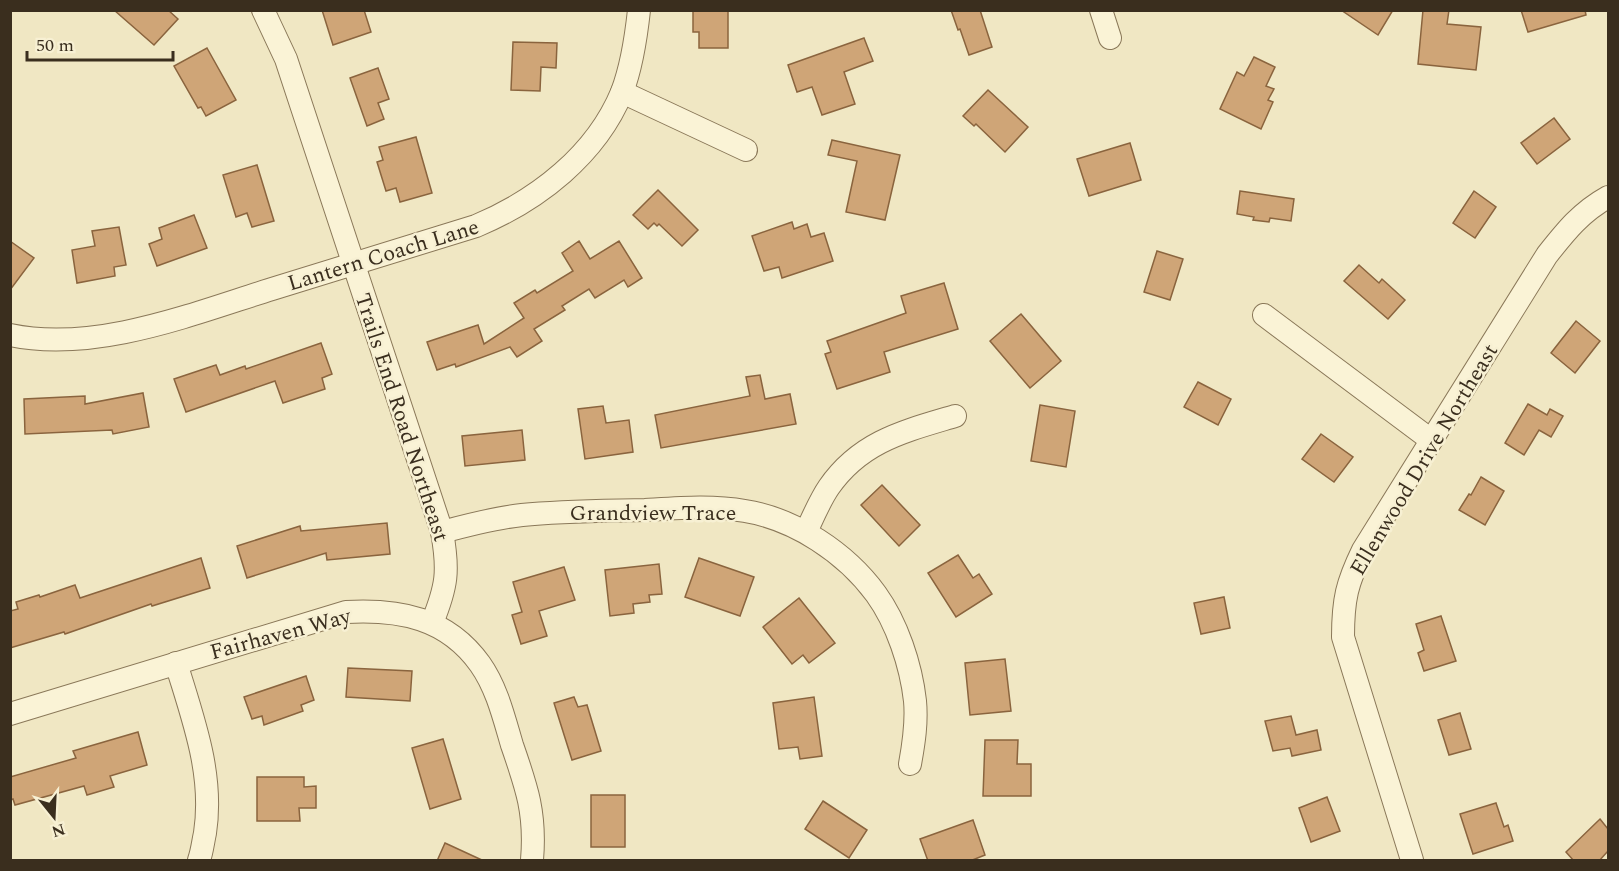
<svg xmlns="http://www.w3.org/2000/svg" width="1619" height="871" viewBox="0 0 1619 871" font-family="Spectral,serif">
  <rect width="100%" height="100%" fill="#f0e7c3"/>
  <!-- building -->
  <g fill="#cfa577" stroke="#8a643e" stroke-width="1.5">
    <path d="M114,10H168L178,19L154,45Z"/>
    <path d="M322,10H364L371,32L333,45Z"/>
    <path d="M693,10H728V48H699V32H693Z"/>
    <path d="M951,10H980L992,47L969,55L960,29L958,30Z"/>
    <path d="M1341,10H1393L1378,35Z"/>
    <path d="M1423,10H1449L1447,24L1481,27L1476,70L1418,64Z"/>
    <path d="M1521,10H1585L1586,15L1528,32Z"/>
    <path d="M864,38L873,61L844,72L855,104L822,115L812,87L797,92L788,65Z"/>
    <path d="M513,42L557,43L556,68L541,67L540,91L511,90Z"/>
    <path d="M207,48L236,100L206,116L201,107L198,108L174,66Z"/>
    <path d="M1254,57L1275,67L1266,86L1274,89L1268,100L1273,102L1261,129L1220,109L1237,72L1244,76Z"/>
    <path d="M378,68L389,99L378,103L384,119L367,126L350,78Z"/>
    <path d="M988,90L1028,127L1005,152L976,124L974,126L963,116Z"/>
    <path d="M1554,118L1570,139L1537,164L1521,143Z"/>
    <path d="M416,137L432,193L400,202L396,188L386,191L377,162L383,160L379,147Z"/>
    <path d="M832,140L900,155L885,220L846,212L857,161L828,155Z"/>
    <path d="M1130,143L1141,180L1089,196L1077,159Z"/>
    <path d="M257,165L274,221L252,227L247,213L236,217L223,175Z"/>
    <path d="M658,190L698,230L682,246L659,224L657,226L654,223L648,229L633,215Z"/>
    <path d="M1240,191L1294,199L1291,221L1270,218L1269,222L1253,220L1254,217L1237,214Z"/>
    <path d="M1474,191L1496,207L1475,238L1453,223Z"/>
    <path d="M194,215L207,248L157,266L149,244L162,239L159,228Z"/>
    <path d="M792,222L794,229L807,224L811,237L824,233L833,261L782,278L779,267L764,271L752,236Z"/>
    <path d="M119,227L126,265L114,267L115,276L77,283L72,250L95,246L92,231Z"/>
    <path d="M10,241L34,258L10,290Z"/>
    <path d="M579,241L590,259L619,241L642,278L628,287L624,280L595,298L589,289L562,306L565,310L534,329L542,341L517,357L510,347L456,367L455,364L437,370L427,342L478,325L484,344L524,318L514,303L535,290L537,293L573,271L562,253Z"/>
    <path d="M1157,251L1183,259L1170,300L1144,292Z"/>
    <path d="M1359,265L1379,283L1382,279L1405,300L1388,319L1344,281Z"/>
    <path d="M944,283L958,329L884,352L890,372L837,389L825,354L831,352L827,341L906,313L901,296Z"/>
    <path d="M1021,314L1061,361L1030,388L990,341Z"/>
    <path d="M1576,321L1600,341L1575,373L1551,353Z"/>
    <path d="M321,343L332,374L322,378L325,389L283,403L275,381L186,412L174,379L216,365L220,375L245,366L246,369Z"/>
    <path d="M760,375L765,399L790,394L796,424L661,448L655,415L750,396L746,377Z"/>
    <path d="M1198,382L1231,399L1218,425L1184,407Z"/>
    <path d="M143,393L149,427L113,434L112,430L25,434L24,399L85,396V404Z"/>
    <path d="M1528,404L1547,415L1550,409L1563,416L1551,437L1539,430L1524,455L1505,443Z"/>
    <path d="M1040,405L1075,411L1066,467L1031,461Z"/>
    <path d="M603,406L606,423L629,420L633,452L585,459L578,409Z"/>
    <path d="M522,430L525,460L465,466L462,436Z"/>
    <path d="M1321,434L1353,457L1334,482L1302,459Z"/>
    <path d="M1481,477L1504,491L1485,525L1459,510L1469,494L1471,495Z"/>
    <path d="M882,485L920,525L899,546L861,505Z"/>
    <path d="M387,523L390,554L327,560L326,553L247,578L237,546L300,526L301,531Z"/>
    <path d="M958,555L973,578L979,574L992,594L956,617L928,573Z"/>
    <path d="M201,558L210,588L152,606L151,604L65,634L64,632L10,648V611L18,609L16,602L39,595L40,597L75,585L80,598Z"/>
    <path d="M699,558L754,577L740,616L685,597Z"/>
    <path d="M659,564L662,594L649,595L650,602L633,604L634,613L610,616L605,570Z"/>
    <path d="M564,567L575,600L539,611L547,636L521,644L512,615L522,612L513,582Z"/>
    <path d="M1224,597L1230,628L1201,634L1194,603Z"/>
    <path d="M799,598L835,643L809,663L803,655L792,664L763,627Z"/>
    <path d="M1441,616L1456,661L1424,671L1418,653L1424,650L1416,624Z"/>
    <path d="M1005,659L1011,711L970,715L965,663Z"/>
    <path d="M348,668L412,671L410,701L346,697Z"/>
    <path d="M306,676L314,700L301,705L303,711L264,725L262,716L252,719L244,697Z"/>
    <path d="M574,697L578,707L587,705L601,751L572,760L554,703Z"/>
    <path d="M814,697L822,756L800,759L798,747L779,749L773,703Z"/>
    <path d="M1460,713L1471,749L1449,755L1438,720Z"/>
    <path d="M1291,716L1296,735L1317,730L1321,750L1292,756L1290,748L1273,751L1265,721Z"/>
    <path d="M138,732L147,765L110,776L114,787L87,795L84,786L15,805L13,799L10,800V777L76,758L73,751Z"/>
    <path d="M443,739L461,799L430,809L412,748Z"/>
    <path d="M985,740H1018L1017,764H1031V796H983Z"/>
    <path d="M257,777H304V787L316,786V808H299L300,821H257Z"/>
    <rect x="591" y="795" width="34" height="52"/>
    <path d="M1327,797L1340,831L1311,842L1299,808Z"/>
    <path d="M823,801L867,830L849,858L805,829Z"/>
    <path d="M1496,803L1504,827L1508,825L1513,841L1473,854L1460,814Z"/>
    <path d="M1600,819L1608,829V851L1599,861H1574L1566,852Z"/>
    <path d="M973,820L985,855L970,861H928L920,839Z"/>
    <path d="M445,843L484,861H437Z"/>
  </g>
  <g fill="none" stroke-linecap="round" stroke-linejoin="round">
    <!-- street casing -->
    <g stroke="#8a7859" stroke-width="24">
      <g id="street">
        <path d="M263,10L286,59L442,532C449,571 447,586 432,623"/>
        <path d="M1101,10L1110,38"/>
        <path d="M622,92L746,150"/>
        <path d="M1264,315L1431,440"/>
        <path d="M10,335C95,353 192,314 272,289C340,268 408,247 476,226C538,200 596,155 622,92C632,66 636,38 639,10"/>
        <path d="M442,532C468,525 495,518 522,515C562,511 604,511 645,510C678,508 712,505 745,511C795,519 846,553 876,594C897,623 911,665 915,701C917,722 914,742 910,764"/>
        <path d="M806,532C813,517 820,500 829,487C861,441 905,431 955,416"/>
        <path d="M176,663C193,719 214,774 205,833C203,842 202,852 199,860"/>
        <path d="M10,714L346,612C400,609 447,618 480,664C497,688 504,718 512,745C527,788 536,814 532,860"/>
        <path d="M1412,860L1343,637C1343,599 1347,583 1363,550L1547,255C1566,231 1581,212 1608,197"/>
      </g>
    </g>
    <!-- street -->
    <use href="#street" stroke="#faf3d6" stroke-width="22"/>
  </g>
  <g text-anchor="middle" stroke-width="5" stroke-linejoin="round" paint-order="stroke">
    <!-- street labels -->
    <g font-size="22" fill="#3a2e1e" stroke="#f7f0d3">
      <text transform="translate(383 254) rotate(-17)" y="8">Lantern Coach Lane</text>
      <text transform="translate(403 417) rotate(72)" y="8">Trails End Road Northeast</text>
      <text transform="translate(1423 459) rotate(-59)" y="8">Ellenwood Drive Northeast</text>
      <text x="653" y="520">Grandview Trace</text>
      <text transform="translate(280 633) rotate(-15)" y="8">Fairhaven Way</text>
    </g>
  </g>
  <!-- border -->
  <rect width="1619" height="871" fill="none" stroke="#3a2e1e" stroke-width="24"/>
  <!-- north arrow -->
  <g transform="translate(54 817) rotate(162)" stroke="#f7f0d3" stroke-width="4.5" paint-order="stroke">
  <path d="M0-4.5L10 22L0 15L-10 22Z" fill="#3a2e1e"/>
  <text y="-9" font-size="16" font-weight="bold" text-anchor="middle" fill="#3a2e1e">N</text>
  </g>
  <!-- scale -->
  <path d="M27 51v9h146v-9" fill="none" stroke="#3a2e1e" stroke-width="3"/>
  <text x="36" y="51" font-size="18" fill="#3a2e1e" stroke="#f7f0d3" stroke-width="4.5" paint-order="stroke">50 m</text>
</svg>
